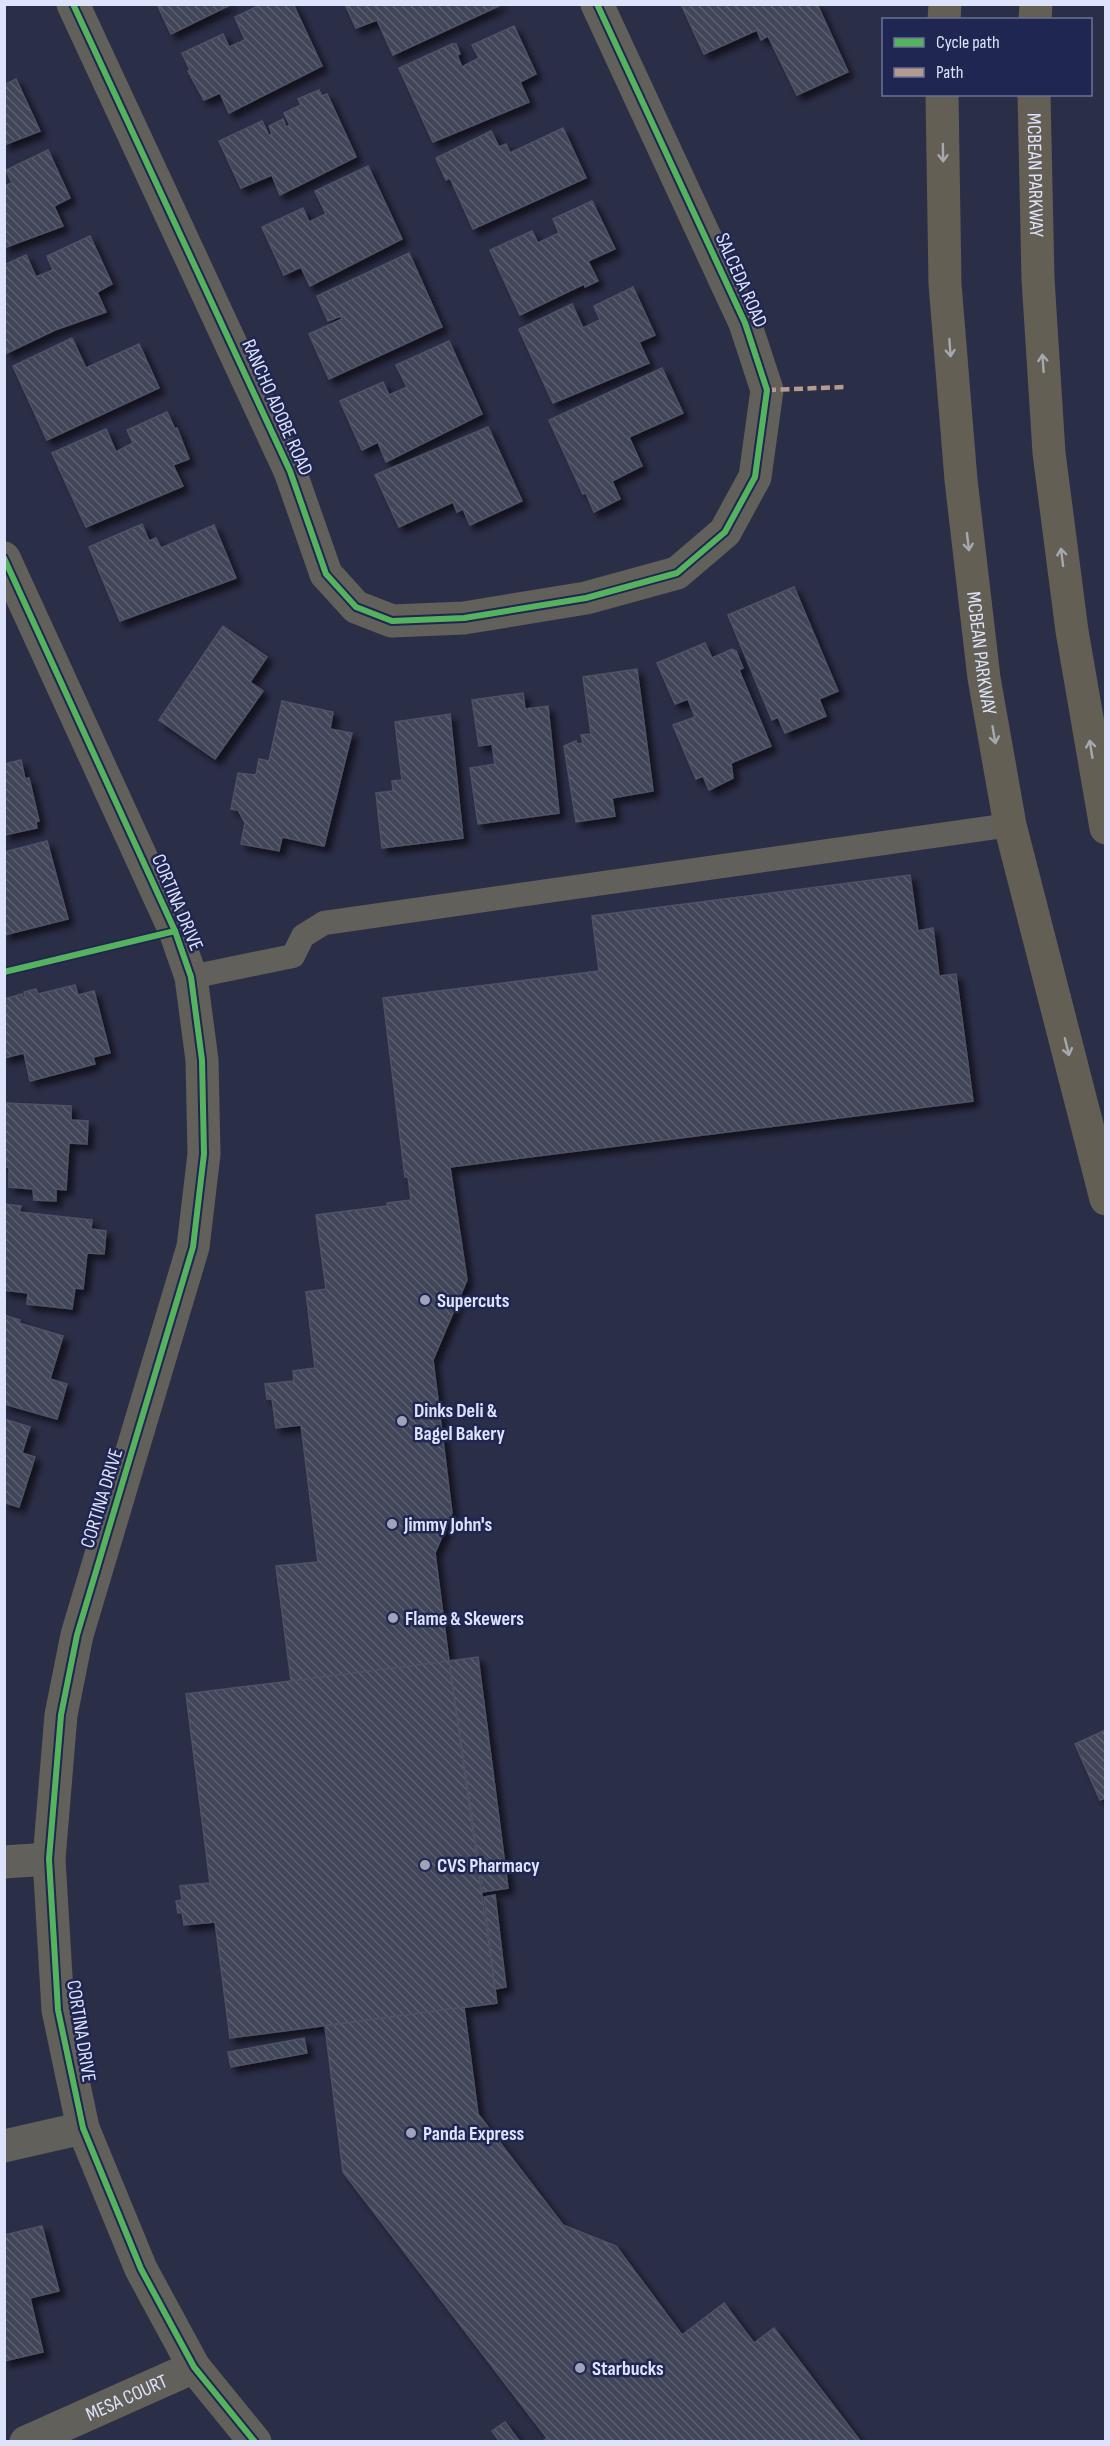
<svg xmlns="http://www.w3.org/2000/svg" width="1110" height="2446" viewBox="0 0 1110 2446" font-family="'Sofia Sans Condensed',sans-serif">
  <defs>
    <pattern id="building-back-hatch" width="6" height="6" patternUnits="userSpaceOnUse" patternTransform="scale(1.5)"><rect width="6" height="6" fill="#414458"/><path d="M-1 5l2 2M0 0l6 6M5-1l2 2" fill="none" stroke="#5c5f71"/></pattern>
    <filter id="shadow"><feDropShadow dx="5.5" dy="5.5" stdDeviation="3" flood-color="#0009"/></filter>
  </defs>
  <rect width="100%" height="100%" fill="#2b2e47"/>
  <!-- building -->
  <g fill="url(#building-back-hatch)" stroke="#4e5266" stroke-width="1.5" filter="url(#shadow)">
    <path d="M157,4H232L171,34Z"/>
    <path d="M262,4H293L322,66L229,113L220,93L204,100L188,71L190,70L182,53L223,34L229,47L245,40L235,17Z"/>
    <path d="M345,4H503L393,55L377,20L356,28Z"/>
    <path d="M681,4H817L848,72L797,95L768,36L761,40L757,30L704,54Z"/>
    <path d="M514,26L536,74L520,82L529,102L433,142L399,68L452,44H456L460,54L457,55L462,67L479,58L472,45Z"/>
    <path d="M16,79L40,131L4,145V85Z"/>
    <path d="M319,90L322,96L327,94L356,157L280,195L272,175L241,188L219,141L262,121L269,135L272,134L269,126L283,119L286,127L290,125L284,113L301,105L298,99Z"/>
    <path d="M563,128L586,178L473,229L450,178L446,180L436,158L491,131L499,147L506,144L510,153Z"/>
    <path d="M48,150L70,198L54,206L63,226L4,248V186L12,183L6,170Z"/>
    <path d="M368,166L402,239L310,286L301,267L284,275L262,227L303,208L309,222L326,214L315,191Z"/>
    <path d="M592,201L615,249L588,261L598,281L585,287L584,284L520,315L490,250L532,231L538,243L559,233L553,219Z"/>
    <path d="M90,236L112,284L97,292L106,312L55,330L7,353L4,347V265L26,255L36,277L53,270L47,256Z"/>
    <path d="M409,253L442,327L329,379L309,334L342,319L341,316L328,321L317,296Z"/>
    <path d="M633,287L655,335L639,342L649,363L553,403L519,329L572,304L583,328L600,320L594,306Z"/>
    <path d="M72,338L86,368L139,344L159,388L47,440L13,366Z"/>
    <path d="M449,341L482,414L386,462L378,442L362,450L340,401L383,382L389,395L407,387L396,365Z"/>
    <path d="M662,368L683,413L629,437L642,466L612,481L620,499L594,512L586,493L583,494L549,420Z"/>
    <path d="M167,412L175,429L177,428L189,459L173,465L183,486L86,527L52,453L106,429L116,452L133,443L127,430Z"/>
    <path d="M488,427L522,501L470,525L463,509L457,512L453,502L399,527L375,475Z"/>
    <path d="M142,524L149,541L156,538L161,548L214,525L236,578L120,621L89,547Z"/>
    <path d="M794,587L838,691L819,699L826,716L785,733L778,717L772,720L728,615Z"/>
    <path d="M223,626L267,657L250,682L263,691L215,759L159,720Z"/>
    <path d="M705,643L712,658L732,649L736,651L743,668L739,670L771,746L731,763L733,778L709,790L703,776L696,779L673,725L695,717L688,699L675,704L657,663Z"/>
    <path d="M637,669L653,791L612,798L615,816L576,822L564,746L576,741L577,744L583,743L581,735L591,734L583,677Z"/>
    <path d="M523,693L525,709L548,706L559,813L478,824L470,768L495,764L492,744L479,746L472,700Z"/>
    <path d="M282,701L333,712L330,729L352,733L324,846L282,837L279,851L241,844L245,823L238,810L231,809L238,773L256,775L259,759L269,761Z"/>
    <path d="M450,714L463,838L382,848L376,793L393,791L392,781L402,780L395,722Z"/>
    <path d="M21,760L25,779L29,778L39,821L36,822L37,828L4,835V764Z"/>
    <path d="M47,841L68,919L4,935V852Z"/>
    <path d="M910,875L918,931L933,928L939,976L956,974L973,1101L450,1167L467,1280L433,1360L452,1513L435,1553L449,1661L291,1681L276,1566L318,1562L301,1425L276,1428L272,1399H267L265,1384L294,1381L293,1371L315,1368L306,1292L326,1289L316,1215L387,1206V1203L411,1200L408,1177H405L383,998L599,971L592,916Z"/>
    <path d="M75,985L78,995L94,991L110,1053L93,1057L95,1064L30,1081L24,1053L4,1058V999L22,994L23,998L25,997L24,992L36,989L38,994Z"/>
    <path d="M4,1103L71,1106V1120L88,1121L87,1144L69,1143L66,1190L56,1189V1201L34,1200L33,1189L9,1187V1167H4Z"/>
    <path d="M4,1204L21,1206L19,1212L92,1220L91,1229L106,1231L104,1254L87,1253L83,1289L75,1288L72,1309L27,1304L28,1293L4,1290Z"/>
    <path d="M4,1315L20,1320L19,1323L63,1336L50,1379L67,1384L57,1419L4,1404Z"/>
    <path d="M4,1419L30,1427L22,1453L35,1457L19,1507L6,1503L4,1505Z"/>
    <path d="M478,1657L508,1888L483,1892L449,1661Z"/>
    <path d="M449,1661L497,2003L230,2038L215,1922L184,1925L182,1912L178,1913L176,1901L182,1900L180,1886L210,1883L186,1694Z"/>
    <path d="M1106,1730V1798L1100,1800L1075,1744Z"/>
    <path d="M495,1895L506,1987L495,1989L484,1897Z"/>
    <path d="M464,2007L478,2114L563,2225L616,2246L682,2335L724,2303L754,2343L774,2328L861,2442H542L547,2438L343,2172L325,2026Z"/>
    <path d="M304,2038L307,2053L231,2067L228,2052Z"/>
    <path d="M42,2226L59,2291L30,2298L43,2352L4,2361V2235Z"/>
    <path d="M505,2422L520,2442H500L492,2431Z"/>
  </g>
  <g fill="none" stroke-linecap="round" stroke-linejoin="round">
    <!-- service -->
    <path stroke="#62605a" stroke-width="24" d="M191,977L293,956L303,936L324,923L1010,825"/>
    <!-- minor -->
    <g stroke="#62605a" stroke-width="33">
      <path d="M73,4L290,471L326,574L356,607L392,621L464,618L586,598L677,573L725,532L755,477L767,390L745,323L597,4"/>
      <path d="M4,558L175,931L191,977L202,1060L204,1154L193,1247L77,1635L61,1715L49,1859L58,2010L83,2128L141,2269L194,2367L255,2442"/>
      <path d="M4,1862L49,1859"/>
      <path d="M4,2146L83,2128"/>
      <path id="s1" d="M26,2442L194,2367"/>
    </g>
    <!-- secondary -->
    <g stroke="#635f54" stroke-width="33">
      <path d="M944,20L945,4"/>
      <path d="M1035,20L1036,4"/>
      <path id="s2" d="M942,94L945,284L961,480L984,678L1010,825L1106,1199"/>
      <path id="s3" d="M1034,94L1038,279L1049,453L1072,631L1106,828"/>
    </g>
    <!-- quiet -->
    <path stroke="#b69a8f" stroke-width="4.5" stroke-dasharray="9 4.5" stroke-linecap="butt" d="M767,390L846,387"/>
    <!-- cycleway casing -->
    <g stroke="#202652" stroke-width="10">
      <g id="cycleway">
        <path d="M73,4L290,471L326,574L356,607L392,621L464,618L586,598L677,573L725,532L755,477L767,390L745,323L597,4"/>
        <path d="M4,558L175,931L191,977L202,1060L204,1154L193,1247L77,1635L61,1715L49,1859L58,2010L83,2128L141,2269L194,2367L255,2442"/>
        <path d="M4,972L175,931"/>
      </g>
    </g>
    <!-- cycleway -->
    <use href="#cycleway" stroke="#56b35d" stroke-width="6"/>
  </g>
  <!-- one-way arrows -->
  <defs><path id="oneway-shaft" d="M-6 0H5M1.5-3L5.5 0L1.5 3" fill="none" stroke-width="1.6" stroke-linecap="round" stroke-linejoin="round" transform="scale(1.5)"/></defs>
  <g stroke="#a6a8af">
    <use href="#oneway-shaft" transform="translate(943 153) rotate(89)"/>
    <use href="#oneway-shaft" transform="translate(950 348) rotate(86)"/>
    <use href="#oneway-shaft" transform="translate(1043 363) rotate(-94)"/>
    <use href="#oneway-shaft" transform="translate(968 542) rotate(83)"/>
    <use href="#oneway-shaft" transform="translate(1062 557) rotate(-97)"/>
    <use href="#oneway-shaft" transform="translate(994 735) rotate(80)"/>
    <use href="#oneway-shaft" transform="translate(1091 749) rotate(-99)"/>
    <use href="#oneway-shaft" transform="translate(1067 1047) rotate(76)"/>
  </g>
  <!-- markers -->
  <g fill="#9fa4bb" stroke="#202652" stroke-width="2">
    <circle cx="425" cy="1300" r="6"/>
    <circle cx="402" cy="1421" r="6"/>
    <circle cx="392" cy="1524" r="6"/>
    <circle cx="393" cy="1618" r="6"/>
    <circle cx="425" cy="1865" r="6"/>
    <circle cx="411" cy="2133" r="6"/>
    <circle cx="580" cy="2368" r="6"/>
  </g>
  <g text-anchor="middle" stroke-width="5" stroke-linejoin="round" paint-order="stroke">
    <!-- street labels -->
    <g font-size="20" fill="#dde3fa" stroke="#202652">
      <text dy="7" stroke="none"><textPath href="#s3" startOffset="81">MCBEAN PARKWAY</textPath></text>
      <text transform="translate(742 280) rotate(66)" y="7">SALCEDA ROAD</text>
      <text transform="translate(278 407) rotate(66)" y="7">RANCHO ADOBE ROAD</text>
      <text dy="7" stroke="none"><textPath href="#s2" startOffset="561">MCBEAN PARKWAY</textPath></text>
      <text transform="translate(178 902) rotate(67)" y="7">CORTINA DRIVE</text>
      <text transform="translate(101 1498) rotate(-73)" y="7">CORTINA DRIVE</text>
      <text transform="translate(82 2031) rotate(81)" y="7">CORTINA DRIVE</text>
      <text dy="7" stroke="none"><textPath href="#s1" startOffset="110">MESA COURT</textPath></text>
    </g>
    <!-- poi labels -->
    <g font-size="20" font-weight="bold" fill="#dde3fa" stroke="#202652" text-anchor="start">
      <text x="437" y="1307">Supercuts</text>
      <text x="414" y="1417">Dinks Deli &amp;<tspan x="414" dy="23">Bagel Bakery</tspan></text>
      <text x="404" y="1531">Jimmy John's</text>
      <text x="405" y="1625">Flame &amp; Skewers</text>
      <text x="437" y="1872">CVS Pharmacy</text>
      <text x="423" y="2140">Panda Express</text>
      <text x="592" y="2375">Starbucks</text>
    </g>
  </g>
  <!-- border -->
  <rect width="1110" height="2446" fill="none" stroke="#dde3fa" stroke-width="12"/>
  <!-- legend -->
  <rect x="882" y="18" width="210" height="78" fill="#202652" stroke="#6c7295" stroke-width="1.5"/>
  <rect x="894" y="38" width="30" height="9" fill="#56b35d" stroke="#6c7295" stroke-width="1.5"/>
  <text x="936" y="48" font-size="18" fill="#dde3fa">Cycle path</text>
  <rect x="894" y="68" width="30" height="9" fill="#b69a8f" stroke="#6c7295" stroke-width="1.5"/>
  <text x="936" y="78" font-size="18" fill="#dde3fa">Path</text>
</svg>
